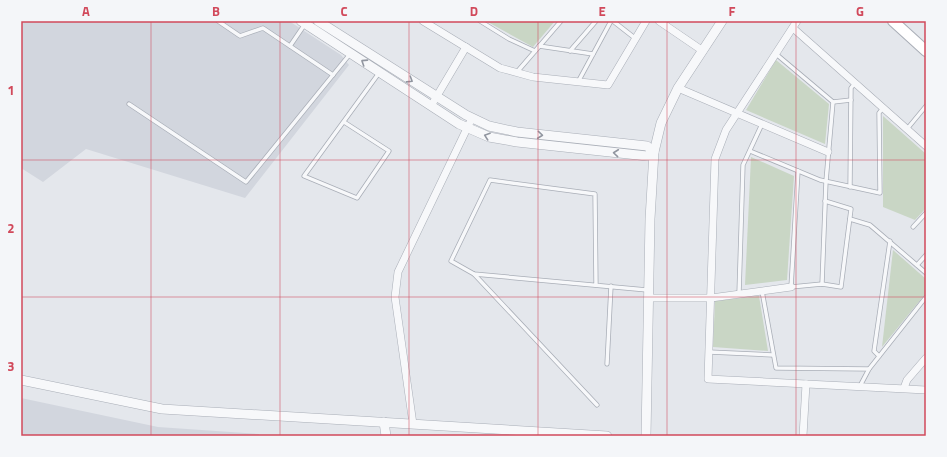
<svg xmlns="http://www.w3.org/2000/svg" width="947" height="457" viewBox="0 0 947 457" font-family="'Titillium Web',sans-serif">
  <rect width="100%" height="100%" fill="#e4e7ec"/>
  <!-- built -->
  <g fill="#d2d6de">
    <path d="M21,21H289L341,55L349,65L245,198L86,149L43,182L21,168Z"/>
    <path d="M21,398L158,427L259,434V436H21Z"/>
  </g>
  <!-- green -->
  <g fill="#c9d6c5">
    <path d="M486,21H555L533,47Z"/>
    <path d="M776,60L829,104L825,144L746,110Z"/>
    <path d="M883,116L926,154V208L915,220L883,207Z"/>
    <path d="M751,157L794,176L787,280L745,285Z"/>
    <path d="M893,250L926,279V293L882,347Z"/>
    <path d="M759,296L768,351L713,347L715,301Z"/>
  </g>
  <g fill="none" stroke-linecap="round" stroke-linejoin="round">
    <!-- service casing -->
    <g stroke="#a9aeb7" stroke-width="5">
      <g id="service">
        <path d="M218,21L240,36L263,28L333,75"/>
        <path d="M480,21L509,39L535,51"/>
        <path d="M613,21L636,39"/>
        <path d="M290,46L305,24"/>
        <path d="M539,46L593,54"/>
        <path d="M570,51L596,21"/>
        <path d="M776,54L833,102L826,181L822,284"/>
        <path d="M517,72L561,21"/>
        <path d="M578,82L611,21"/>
        <path d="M833,102L851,100"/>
        <path d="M129,104L246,182L350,54"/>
        <path d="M344,122L389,151L357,198L304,176L379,73"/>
        <path d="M907,129L926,106"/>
        <path d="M750,151L820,180L880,193L879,113L883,108"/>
        <path d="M798,171L791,287L822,284L841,287L851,209L825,201"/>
        <path d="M850,187L851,88L855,83"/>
        <path d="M850,219L870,225L926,273"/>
        <path d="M913,227L926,213"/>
        <path d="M917,265L926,255"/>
        <path d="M474,274L597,405"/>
        <path d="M596,285L595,194L490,180L451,261L474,274L647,290"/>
        <path d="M762,291L776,368L869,369"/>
        <path d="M739,294L743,165L762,124"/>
        <path d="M709,352L773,355"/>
        <path d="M879,356L874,351L890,241"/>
        <path d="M607,364L611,286"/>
        <path d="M860,386L869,369L926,297"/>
      </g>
    </g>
    <!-- minor casing -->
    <g stroke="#a9aeb7" stroke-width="8">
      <g id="minor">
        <path d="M423,21L500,68L533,77L608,85L646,21"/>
        <path d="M659,21L703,51"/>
        <path d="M797,21L726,130L715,159L708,379L926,390"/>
        <path d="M793,28L926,146"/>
        <path d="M678,88L828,152"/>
        <path d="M431,106L466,47"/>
        <path d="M649,298H711L791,287"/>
        <path d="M904,388L907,380L926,358"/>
        <path d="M413,424L395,297L398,272L472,118"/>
        <path d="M803,436L806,384"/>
      </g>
    </g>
    <!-- tertiary casing -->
    <g stroke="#a9aeb7" stroke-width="10">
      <g id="tertiary">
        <path d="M301,21L459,124L489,137L517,142L647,156L654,152L647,146L517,132L489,126L466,115L318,21"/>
        <path d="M21,380L162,409L607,436"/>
        <path d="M384,422L386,436"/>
        <path d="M646,436L650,219L654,152L661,123L678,88L722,21"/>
      </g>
    </g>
    <!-- secondary casing -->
    <g stroke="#a9aeb7" stroke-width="12">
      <path id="secondary" d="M893,21L926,51"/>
    </g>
    <!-- service -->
    <use href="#service" stroke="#f7f8fa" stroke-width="3.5"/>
    <!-- minor -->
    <use href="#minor" stroke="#f7f8fa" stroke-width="7"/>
    <!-- tertiary -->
    <use href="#tertiary" stroke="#f7f8fa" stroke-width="9"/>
    <!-- secondary -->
    <use href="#secondary" stroke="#fff" stroke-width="10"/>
  </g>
  <!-- one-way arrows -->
  <defs><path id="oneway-chevron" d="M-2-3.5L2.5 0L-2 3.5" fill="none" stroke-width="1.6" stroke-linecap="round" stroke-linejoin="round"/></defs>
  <g stroke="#9196a0">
    <use href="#oneway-chevron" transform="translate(364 62) rotate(-147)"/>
    <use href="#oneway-chevron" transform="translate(410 80) rotate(32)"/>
    <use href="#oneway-chevron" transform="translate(540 135) rotate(6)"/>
    <use href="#oneway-chevron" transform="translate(487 136) rotate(-161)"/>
    <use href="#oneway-chevron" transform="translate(616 153) rotate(-174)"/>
  </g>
  <!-- grid -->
  <path fill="none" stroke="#d1495b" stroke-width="1" stroke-opacity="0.55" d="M151,21V436M280,21V436M409,21V436M538,21V436M667,21V436M796,21V436M21,160H926M21,297H926"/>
  <!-- border -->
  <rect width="947" height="457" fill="none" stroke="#f4f6f9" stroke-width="44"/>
  <rect x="22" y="22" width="903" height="413" fill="none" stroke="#d1495b" stroke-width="1.5"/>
  <g font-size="13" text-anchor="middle" font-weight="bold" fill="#d1495b">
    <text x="86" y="16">A</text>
    <text x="216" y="16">B</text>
    <text x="344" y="16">C</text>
    <text x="474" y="16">D</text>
    <text x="602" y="16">E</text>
    <text x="732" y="16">F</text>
    <text x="860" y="16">G</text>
    <text x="11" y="95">1</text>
    <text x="11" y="233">2</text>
    <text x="11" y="371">3</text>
  </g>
</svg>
